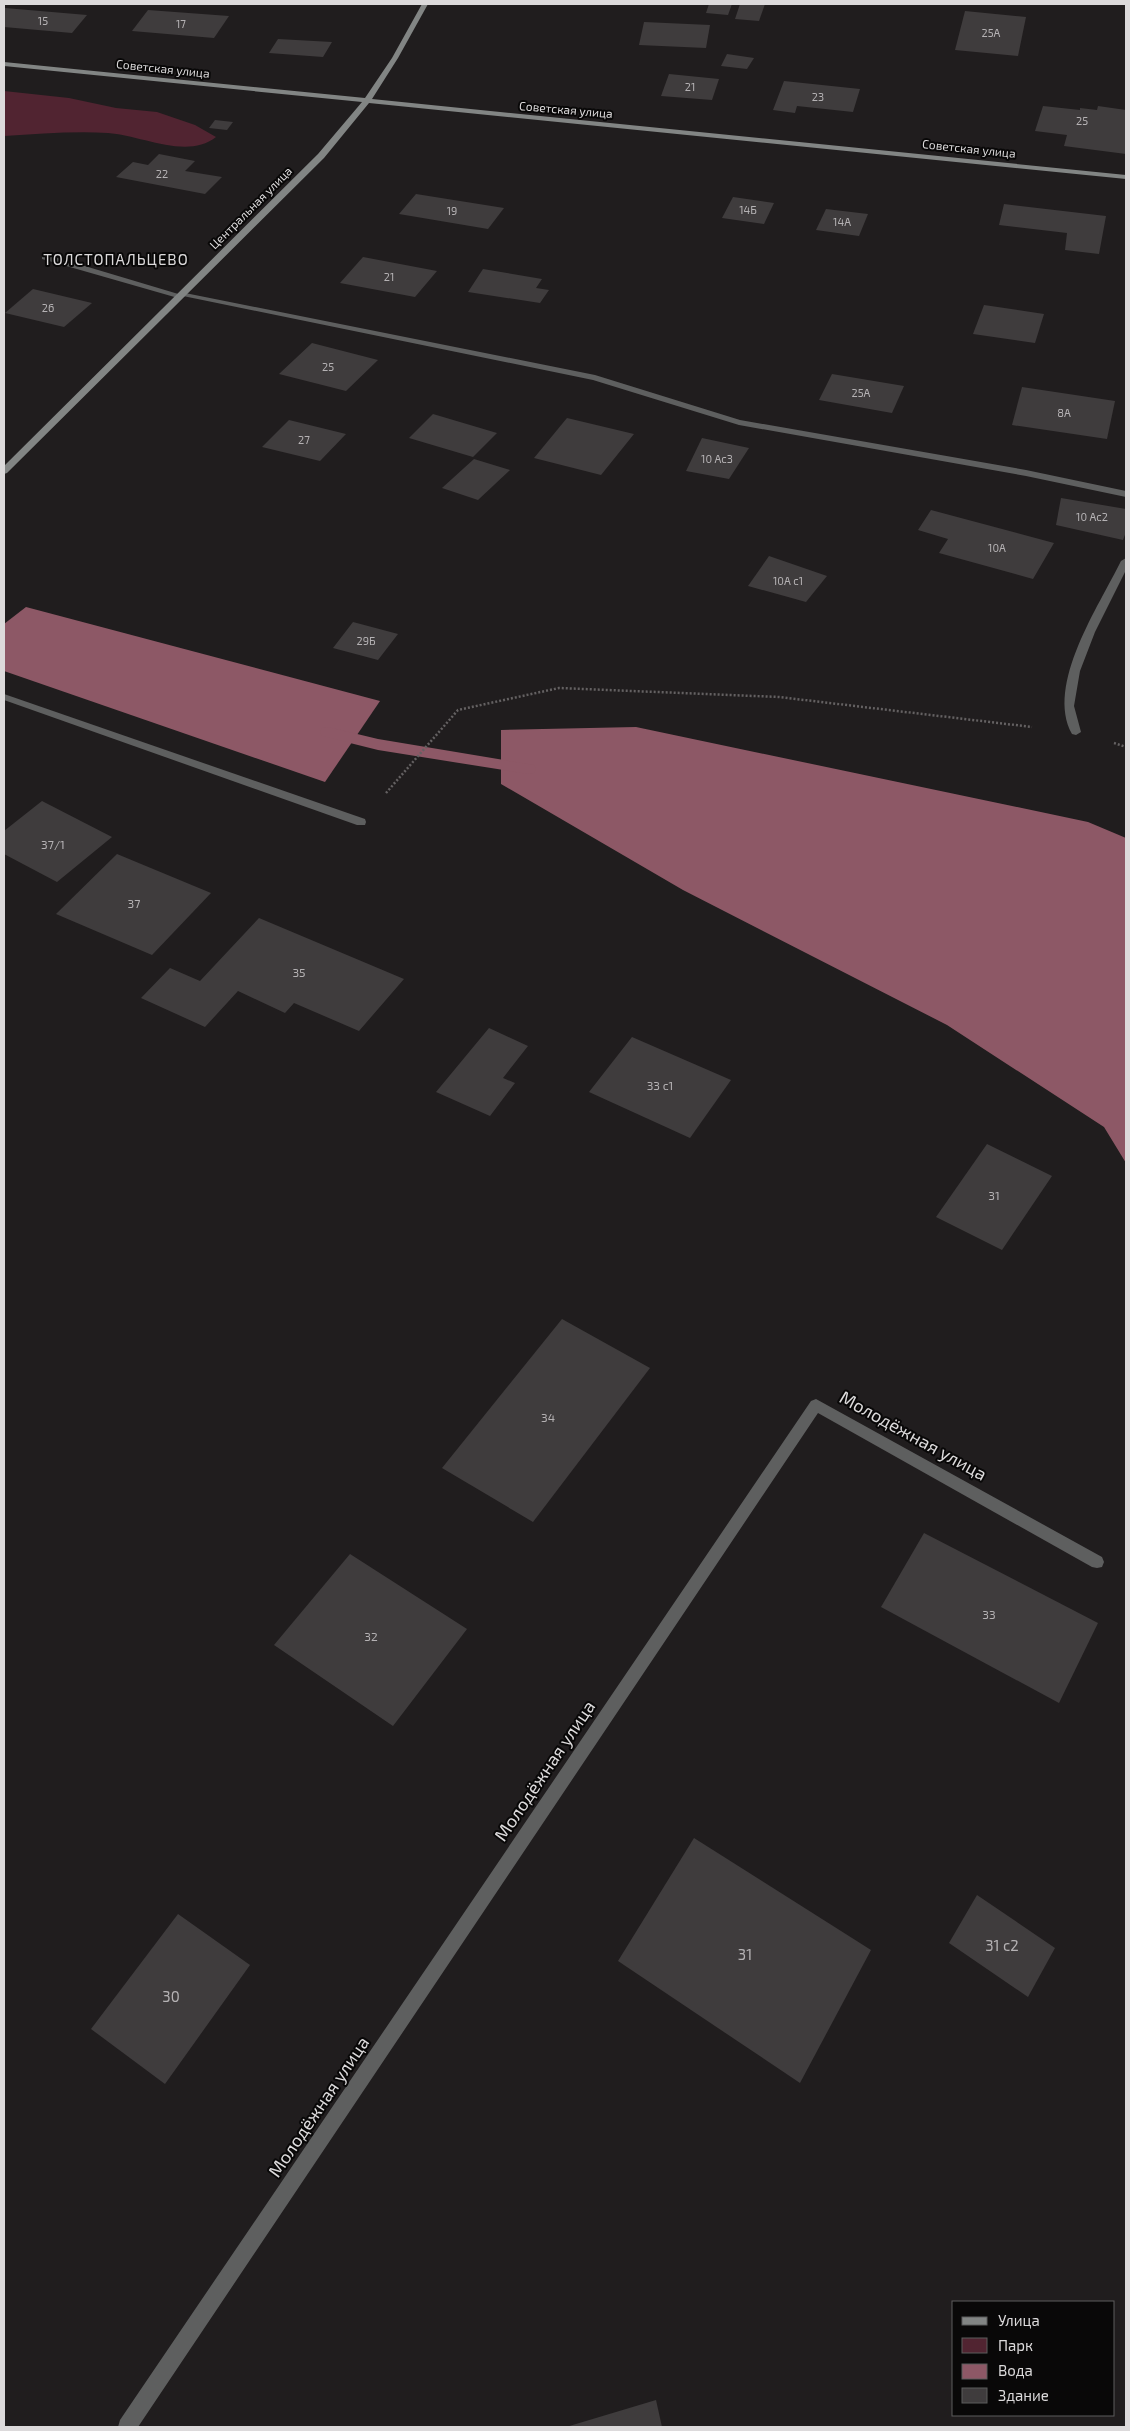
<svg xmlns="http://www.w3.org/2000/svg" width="1130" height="2431" viewBox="0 0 1130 2431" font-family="'Exo 2',sans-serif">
  <rect width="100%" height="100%" fill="#201d1e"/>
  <!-- green -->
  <path fill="#512431" d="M4,91L69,98L116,108L157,112L195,125L216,137C187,160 141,135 108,133C74,131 38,134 4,136Z"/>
  <!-- water -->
  <g fill="#8d5866">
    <path d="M26,607L380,701L325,782L4,671V624Z"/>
    <path d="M636,727L1088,822L1126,838V1163L1104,1127L947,1025L683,890L501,784V730Z"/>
  </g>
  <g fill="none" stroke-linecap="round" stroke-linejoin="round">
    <!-- stream -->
    <path fill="#8d5866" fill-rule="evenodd" d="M328,727L378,739L534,765L536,769L534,773L528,774L378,750L322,736L320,732L322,728Z"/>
  </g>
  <!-- building -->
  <g fill="#3f3c3d">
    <path d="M709,4H732L728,15L706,13Z"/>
    <path d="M740,4H765L759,21L735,19Z"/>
    <path d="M5,8L87,15L72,33L4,27Z"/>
    <path d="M148,10L229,16L214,38L132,31Z"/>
    <path d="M965,11L1026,17L1018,56L955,50Z"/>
    <path d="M644,22L710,25L706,48L639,45Z"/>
    <path d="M278,39L332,42L323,57L269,53Z"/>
    <path d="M727,54L754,58L747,69L721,66Z"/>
    <path d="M669,74L719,79L712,100L661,96Z"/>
    <path d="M784,81L860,89L853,112L797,106L795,113L773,110Z"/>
    <path d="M1043,106L1080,110V108L1097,110L1098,106L1126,110V154L1064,146L1067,135L1035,131Z"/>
    <path d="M215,120L233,122L227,130L209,128Z"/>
    <path d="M159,154L195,161L185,171L222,177L205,194L116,177L133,162L148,165Z"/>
    <path d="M416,194L504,208L488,229L399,214Z"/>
    <path d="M733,197L774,203L764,224L722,218Z"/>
    <path d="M1004,204L1106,216L1099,254L1065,250L1067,233L999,225Z"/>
    <path d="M826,209L868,214L859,236L816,230Z"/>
    <path d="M363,257L437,271L415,297L340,283Z"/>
    <path d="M483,269L542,279L536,288L549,290L540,303L468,292Z"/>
    <path d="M33,289L92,303L64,327L5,313Z"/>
    <path d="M984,305L1044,314L1035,343L973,334Z"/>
    <path d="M312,343L378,360L346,391L279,374Z"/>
    <path d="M832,374L904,386L892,413L819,400Z"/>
    <path d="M1022,387L1115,401L1107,439L1012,425Z"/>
    <path d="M433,414L497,433L473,457L409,438Z"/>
    <path d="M567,418L634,434L601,475L534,458Z"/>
    <path d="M289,420L346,434L320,461L262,447Z"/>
    <path d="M702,438L749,448L729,479L686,471Z"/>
    <path d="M474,459L510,470L478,500L442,488Z"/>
    <path d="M1061,498L1126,509V532L1123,540L1056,525Z"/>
    <path d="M931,510L1054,543L1033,579L939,553L948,539L918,530Z"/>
    <path d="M769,556L827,576L806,602L748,586Z"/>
    <path d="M353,622L398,634L378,660L333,648Z"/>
    <path d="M42,801L112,837L57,882L4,854V831Z"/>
    <path d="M117,854L211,893L152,955L56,914Z"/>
    <path d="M259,918L404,979L359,1031L294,1003L285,1013L238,991L205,1027L141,998L170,968L200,981Z"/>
    <path d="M489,1028L528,1046L503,1078L515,1083L490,1116L436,1092Z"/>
    <path d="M632,1037L731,1080L690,1138L589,1092Z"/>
    <path d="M987,1144L1052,1176L1002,1250L936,1217Z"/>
    <path d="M562,1319L650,1368L533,1522L442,1468Z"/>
    <path d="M924,1533L1098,1623L1059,1703L881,1607Z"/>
    <path d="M350,1554L467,1629L393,1726L274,1645Z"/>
    <path d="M694,1838L871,1950L800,2083L618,1961Z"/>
    <path d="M977,1895L1055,1948L1028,1997L949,1943Z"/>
    <path d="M178,1914L250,1965L165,2084L91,2029Z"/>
    <path d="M656,2400L662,2427H566Z"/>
  </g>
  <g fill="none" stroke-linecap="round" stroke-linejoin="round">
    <!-- path -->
    <g stroke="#646162" stroke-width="2.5" stroke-dasharray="2 2" stroke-linecap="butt">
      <path d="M1114,743L1126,747"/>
      <path d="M386,793L458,710L559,688L779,697L1032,727"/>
    </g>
    <!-- lane -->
    <path fill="#5e5f5f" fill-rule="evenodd" d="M42,255H48L185,296L178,298L42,259Z"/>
    <!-- street -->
    <g fill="#5e5f5f" fill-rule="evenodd">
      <path d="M180,292L595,375L740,420L1026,470L1126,491V497L1026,476L739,425L593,380L183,296H180Z"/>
      <path d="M1126,558V570L1095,632L1080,671L1074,706L1081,732L1076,735L1072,734C1045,685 1099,606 1121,561Z"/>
      <path d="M4,694L365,819L366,822L365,825H357L4,700Z"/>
      <path d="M816,1399L1102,1557L1104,1562L1102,1567L1097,1568L1092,1567L818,1413L138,2427H118L120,2420L811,1401Z"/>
    </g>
    <!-- secondary -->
    <path fill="#828584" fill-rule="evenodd" d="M422,4H428L398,58L372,99L1126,175V179L369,103L324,158L7,473L4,474V466L318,154L362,102L4,66V62L365,98L392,58Z"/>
  </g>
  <g text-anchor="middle" stroke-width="4" stroke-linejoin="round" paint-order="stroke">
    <!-- far-number labels -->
    <g font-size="11" fill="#b5b2b4">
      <text x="43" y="25">15</text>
      <text x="181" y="28">17</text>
      <text x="991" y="37">25А</text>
      <text x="690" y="91">21</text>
      <text x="818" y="101">23</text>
      <text x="1082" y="125">25</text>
      <text x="162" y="178">22</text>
      <text x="748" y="214">14Б</text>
      <text x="452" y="215">19</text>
      <text x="842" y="226">14А</text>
      <text x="389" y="281">21</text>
      <text x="48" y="312">26</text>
      <text x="328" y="371">25</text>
      <text x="861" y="397">25А</text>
      <text x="1064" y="417">8А</text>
      <text x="304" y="444">27</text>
      <text x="717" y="463">10 Ас3</text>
      <text x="1092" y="521">10 Ас2</text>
      <text x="997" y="552">10А</text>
      <text x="788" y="585">10А с1</text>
      <text x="366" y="645">29Б</text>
    </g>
    <!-- far-street labels -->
    <g font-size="12" fill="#dcdadb" stroke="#090808">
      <text transform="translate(163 69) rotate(6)" y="4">Советская улица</text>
      <text transform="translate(566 110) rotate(5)" y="4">Советская улица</text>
      <text transform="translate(969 149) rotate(6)" y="4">Советская улица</text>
      <text transform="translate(251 208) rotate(-45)" y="4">Центральная улица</text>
    </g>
    <!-- number labels -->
    <g font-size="12" fill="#b5b2b4">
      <text x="53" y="849">37/1</text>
      <text x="134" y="908">37</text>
      <text x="299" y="977">35</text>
      <text x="660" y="1090">33 с1</text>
      <text x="994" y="1200">31</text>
      <text x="548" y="1422">34</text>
      <text x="989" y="1619">33</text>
      <text x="371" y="1641">32</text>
    </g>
    <!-- far-quarter labels -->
    <g font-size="15" letter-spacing="1" fill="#dcdadb" stroke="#090808">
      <text x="116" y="265">ТОЛСТОПАЛЬЦЕВО</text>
    </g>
    <!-- near-number labels -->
    <g font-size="15" fill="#b5b2b4">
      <text x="1002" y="1951">31 с2</text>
      <text x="745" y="1960">31</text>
      <text x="171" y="2002">30</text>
    </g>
    <!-- near-street labels -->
    <g font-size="18" fill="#dcdadb" stroke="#090808">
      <text transform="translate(913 1436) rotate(29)" y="6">Молодёжная улица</text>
      <text transform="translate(545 1771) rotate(-56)" y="6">Молодёжная улица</text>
      <text transform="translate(319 2107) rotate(-56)" y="6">Молодёжная улица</text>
    </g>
  </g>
  <!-- border -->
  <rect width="1130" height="2431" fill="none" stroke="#dcdadb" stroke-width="10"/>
  <!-- legend -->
  <rect x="952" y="2301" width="162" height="115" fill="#090808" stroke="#5d5c5c"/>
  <rect x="962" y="2317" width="25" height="8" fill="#828584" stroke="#5d5c5c"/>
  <text x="998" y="2326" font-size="15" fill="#dcdadb">Улица</text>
  <rect x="962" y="2338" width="25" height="15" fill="#512431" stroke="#5d5c5c"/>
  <text x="998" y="2351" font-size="15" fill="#dcdadb">Парк</text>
  <rect x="962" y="2364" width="25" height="15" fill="#8d5866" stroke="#5d5c5c"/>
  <text x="998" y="2376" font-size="15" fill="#dcdadb">Вода</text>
  <rect x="962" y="2388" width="25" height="15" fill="#3f3c3d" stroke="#5d5c5c"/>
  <text x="998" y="2401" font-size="15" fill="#dcdadb">Здание</text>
</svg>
